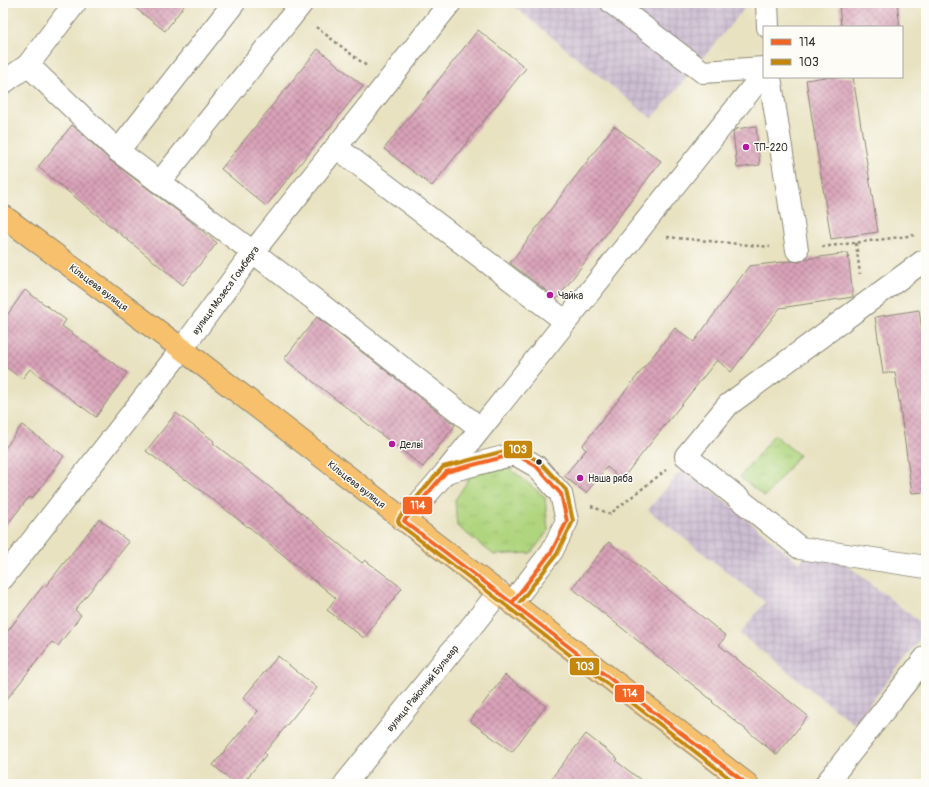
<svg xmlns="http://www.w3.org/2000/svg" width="929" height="787" viewBox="0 0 929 787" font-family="Pangolin,sans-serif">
  <defs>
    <pattern id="industrial-grid" width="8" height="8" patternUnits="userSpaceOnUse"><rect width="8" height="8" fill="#cdbed2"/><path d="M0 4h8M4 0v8" fill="none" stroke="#b0a3b4"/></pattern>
    <pattern id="grass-tufts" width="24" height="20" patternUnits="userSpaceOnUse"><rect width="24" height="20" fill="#b0d57f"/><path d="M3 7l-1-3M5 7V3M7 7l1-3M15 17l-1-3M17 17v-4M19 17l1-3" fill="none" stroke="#98b76e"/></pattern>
    <pattern id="building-cross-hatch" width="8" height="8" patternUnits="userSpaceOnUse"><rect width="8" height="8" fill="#d9a2b8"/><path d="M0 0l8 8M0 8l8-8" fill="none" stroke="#b08496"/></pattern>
  </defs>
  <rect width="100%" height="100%" fill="#fdfcf7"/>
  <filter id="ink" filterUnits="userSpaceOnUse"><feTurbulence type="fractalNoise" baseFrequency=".025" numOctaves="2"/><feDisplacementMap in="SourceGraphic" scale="8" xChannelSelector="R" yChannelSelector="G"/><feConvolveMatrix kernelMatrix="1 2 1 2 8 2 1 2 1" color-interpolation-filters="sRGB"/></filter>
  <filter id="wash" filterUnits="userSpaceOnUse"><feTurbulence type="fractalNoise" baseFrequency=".012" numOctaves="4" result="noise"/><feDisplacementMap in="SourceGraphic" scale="16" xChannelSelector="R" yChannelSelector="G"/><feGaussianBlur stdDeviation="0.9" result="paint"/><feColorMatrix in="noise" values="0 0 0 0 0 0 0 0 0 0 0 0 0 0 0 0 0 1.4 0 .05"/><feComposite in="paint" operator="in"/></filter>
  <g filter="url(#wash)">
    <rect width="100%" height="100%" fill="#e8e2c1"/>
    <!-- industrial -->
    <g fill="url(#industrial-grid)">
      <path d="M510,3H749L652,119Z"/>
      <path d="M684,467L799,563L818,542L926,627V632L854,724L740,634L765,602L648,510Z"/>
    </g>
    <!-- grass -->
    <g fill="url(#grass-tufts)" stroke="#6e8055">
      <path d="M774,435L799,455L765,497L740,477Z"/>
      <path d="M503,463L545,497L548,531L531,553L494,555L457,526L455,500L474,471Z"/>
    </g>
    <g id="blocks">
      <!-- building -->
      <g fill="url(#building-cross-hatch)">
        <path d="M129,3H186L165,31Z"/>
        <path d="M839,3H897L900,27H841Z"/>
        <path d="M478,30L526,68L432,186L384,149Z"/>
        <path d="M318,49L363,86L266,206L221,169Z"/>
        <path d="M825,77H853L878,232L831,239L806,80Z"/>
        <path d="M72,125L111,161L188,219L217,243L183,285L38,167Z"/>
        <path d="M614,126L661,161L557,299L510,263Z"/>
        <path d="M756,126L760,165L737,168L733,132L736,129Z"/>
        <path d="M848,253L853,297L780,308L731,372L717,360L622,479L607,467L586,493L564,476L586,450L582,446L675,328L694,342L749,266L791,261L799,262L806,259Z"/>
        <path d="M25,290L66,320L62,326L127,373L96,417L30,369L22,379L3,365V321Z"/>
        <path d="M919,310L922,330L926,329V492L912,493L895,372L883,373L875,317Z"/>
        <path d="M317,317L455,425L423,467L284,359Z"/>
        <path d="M176,413L214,441L213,443L276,492L362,563L365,560L402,588L364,638L327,610L336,598L249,527H248L186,479L185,480L146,451Z"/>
        <path d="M22,425L64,456L32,499L29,497L3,530V451Z"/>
        <path d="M99,519L129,542L75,610L81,615L58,646L52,642L3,704V637L43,586L45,587Z"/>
        <path d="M609,542L726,636L719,645L808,716L777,755L712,702L713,701L572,588Z"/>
        <path d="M278,656L317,688L264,753L266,755L242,784H236L213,765L258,711L243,698Z"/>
        <path d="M505,675L546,706L512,752L470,721Z"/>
        <path d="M586,734L618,759L616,761L646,784H547Z"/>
      </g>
    </g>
  </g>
  <g filter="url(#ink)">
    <use href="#blocks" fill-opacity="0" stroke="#8a8676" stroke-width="1"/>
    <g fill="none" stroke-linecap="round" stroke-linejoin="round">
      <!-- minor casing -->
      <g stroke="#8a8676" stroke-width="24">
        <g id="minor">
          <path d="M612,3L703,72L764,68"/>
          <path d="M767,3L768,27"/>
          <path d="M28,65L118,151L234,3"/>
          <path d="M770,77L797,250"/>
          <path d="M3,83L28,65L75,3"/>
          <path d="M336,147L565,321"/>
          <path d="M118,151L253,252L480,428"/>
          <path d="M160,182L302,3"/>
          <path d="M926,261L922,262L728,405L686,456L800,548L926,567"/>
          <path d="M446,472L764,73"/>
          <path d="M404,521L446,472L515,454L536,466L561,494L567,521L552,551L512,603"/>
          <path d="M3,578L182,349L253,252L450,3"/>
          <path d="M345,784L499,592"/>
          <path d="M826,784L926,657"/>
        </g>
      </g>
      <!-- major casing -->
      <g stroke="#8a8676" stroke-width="24">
        <path id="major" d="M3,216L182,349L747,784"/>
      </g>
      <!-- path -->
      <g stroke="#8a8676" stroke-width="2.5" stroke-dasharray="3 3" stroke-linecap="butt">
        <path d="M316,27L368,67"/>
        <path d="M667,237L770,247"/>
        <path d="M856,243L860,274"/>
        <path d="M822,247L916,235"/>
        <path d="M591,506L610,514L666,470"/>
      </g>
      <!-- minor -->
      <use href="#minor" stroke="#fff" stroke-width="22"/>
      <!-- major -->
      <use href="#major" stroke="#f7c06c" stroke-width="22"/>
      <!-- bus-1 casing -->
      <g stroke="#fdfcf7" stroke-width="7">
        <g id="bus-1">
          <path d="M515,454L536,466L561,494L567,521L552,551L512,603L404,521L446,472Z"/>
          <path d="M512,603L747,784"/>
        </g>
      </g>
      <!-- bus-2 casing -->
      <g stroke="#fdfcf7" stroke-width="7">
        <path id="bus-2" d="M520,602L557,554L573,521L566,490L540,462L516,448L443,467L399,518L398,521L400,525L495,597L737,784"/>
      </g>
      <!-- bus-1 -->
      <use href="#bus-1" stroke="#f26522" stroke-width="4"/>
      <!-- bus-2 -->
      <use href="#bus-2" stroke="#c4870b" stroke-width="4"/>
    </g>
  </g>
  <!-- markers -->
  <g fill="#b5179e" stroke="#fdfcf7" stroke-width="1.5">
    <circle cx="746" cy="147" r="4"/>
    <circle cx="550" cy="295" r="4"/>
    <circle cx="392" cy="444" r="4"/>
    <circle cx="580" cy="478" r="4"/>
  </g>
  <circle fill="#2b2b2b" stroke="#fdfcf7" stroke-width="1.5" cx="539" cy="462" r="3.5"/>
  <g text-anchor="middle" stroke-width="3" stroke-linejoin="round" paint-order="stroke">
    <!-- poi labels -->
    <g font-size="10" fill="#2b2b2b" stroke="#fdfcf7" text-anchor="start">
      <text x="754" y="151">ТП-220</text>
      <text x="558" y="299">Чайка</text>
      <text x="400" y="448">Делві</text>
      <text x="588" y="482">Наша ряба</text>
    </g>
    <!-- street labels -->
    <g font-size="10" fill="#2b2b2b" stroke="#fdfcf7">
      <text transform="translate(99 287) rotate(37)" y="4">Кільцева вулиця</text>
      <text transform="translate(225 290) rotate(-54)" y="4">вулиця Мозеса Гомберга</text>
      <text transform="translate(357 484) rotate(38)" y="4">Кільцева вулиця</text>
      <text transform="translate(422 688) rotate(-51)" y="4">вулиця Районний Бульвар</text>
    </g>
  </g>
  <g stroke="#fdfcf7" stroke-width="1.5">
    <rect x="503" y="440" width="30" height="19" rx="4" fill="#c4870b"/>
    <rect x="402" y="496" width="31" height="19" rx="4" fill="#f26522"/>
    <rect x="569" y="657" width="31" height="19" rx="4" fill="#c4870b"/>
    <rect x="614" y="684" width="31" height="19" rx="4" fill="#f26522"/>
  </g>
  <g font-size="11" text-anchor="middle" font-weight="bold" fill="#fff">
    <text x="518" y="453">103</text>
    <text x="418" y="509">114</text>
    <text x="585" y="670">103</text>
    <text x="630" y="697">114</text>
  </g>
  <!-- margin -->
  <rect width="929" height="787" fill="none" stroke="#fdfcf7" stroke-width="16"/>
  <!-- legend -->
  <rect x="763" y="26" width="140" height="52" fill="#fdfcf7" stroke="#a9a8a5"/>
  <rect x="771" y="39" width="20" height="6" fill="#f26522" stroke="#a9a8a5"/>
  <text x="799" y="46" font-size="12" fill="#2b2b2b">114</text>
  <rect x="771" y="59" width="20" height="6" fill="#c4870b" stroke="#a9a8a5"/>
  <text x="799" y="66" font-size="12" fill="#2b2b2b">103</text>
</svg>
